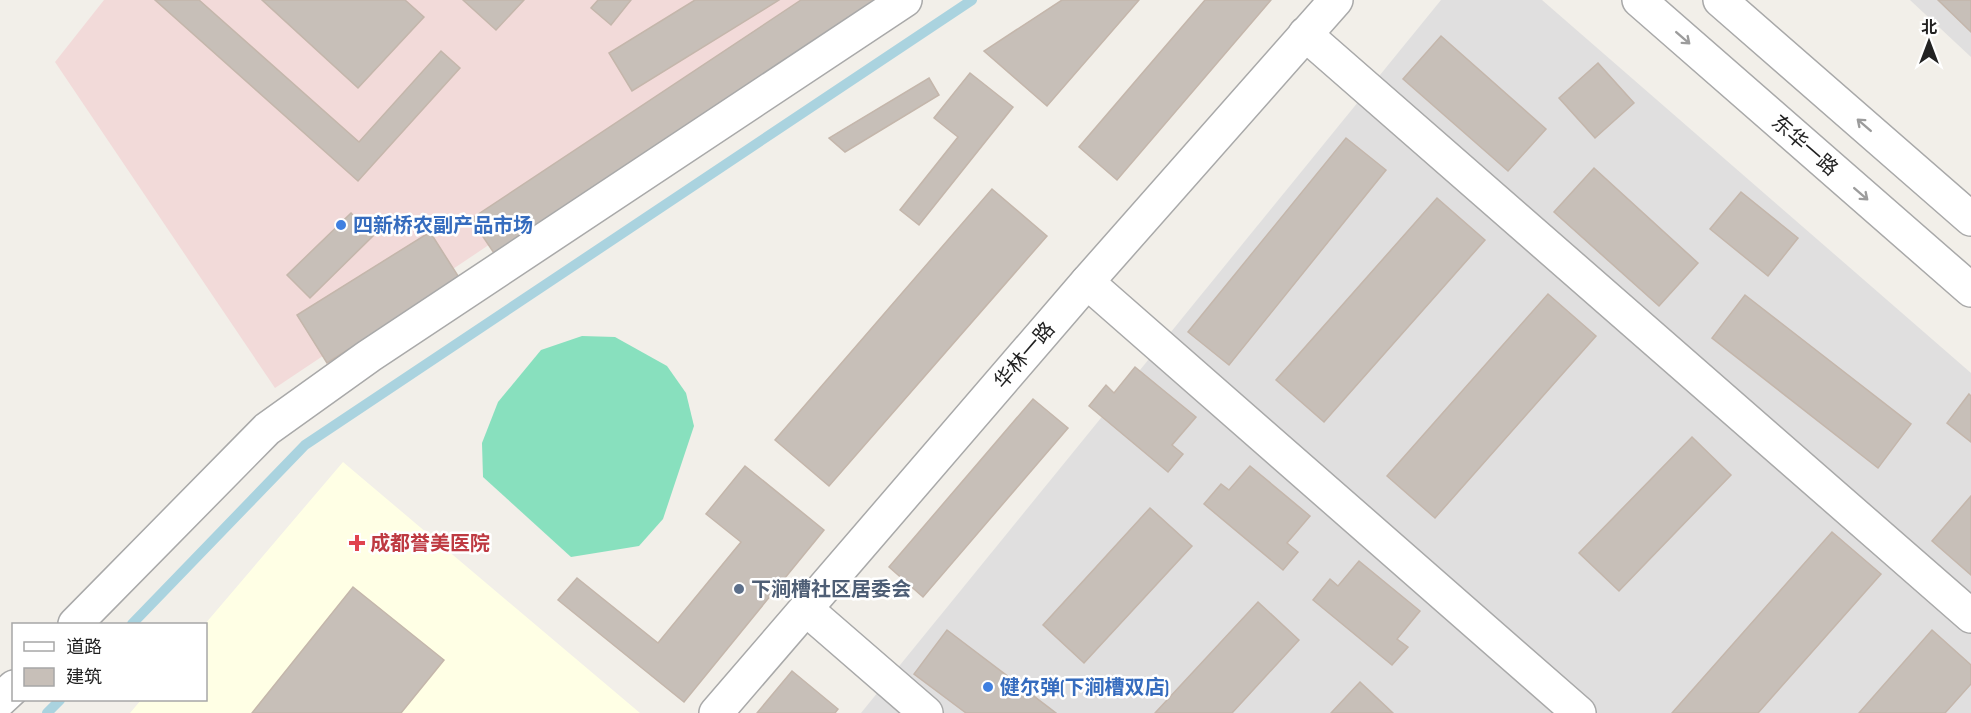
<svg xmlns="http://www.w3.org/2000/svg" width="1971" height="713" viewBox="0 0 1971 713" font-family="'Sofia Sans Condensed','Noto Sans SC',sans-serif">
  <rect width="100%" height="100%" fill="#f2efe9"/>
  <!-- residential -->
  <g fill="#e0dfdf">
    <path d="M1441,0H1542L1971,373V713H861Z"/>
    <path d="M1910,0H1971V57Z"/>
  </g>
  <!-- commercial -->
  <path fill="#f2dad9" d="M104,0H855L275,388L55,62Z"/>
  <!-- education -->
  <path fill="#ffffe5" d="M343,462L640,713H130L141,700H206L205,624Z"/>
  <!-- pitch -->
  <path fill="#88e0be" d="M582,336L615,337L667,366L686,393L694,426L663,519L639,546L571,557L483,477L482,443L498,402L541,350Z"/>
  <g fill="none" stroke-linecap="round" stroke-linejoin="round">
    <!-- stream -->
    <g stroke="#aad3df" stroke-width="10">
      <path d="M132,624L305,445L972,0"/>
      <path d="M47,713L60,700"/>
    </g>
  </g>
  <!-- building -->
  <g fill="#c7bfb8" stroke="#c4b6ab" stroke-width="1.5">
    <path d="M155,0H199L359,142L441,51L460,68L358,181Z"/>
    <path d="M262,0H405L424,17L358,88Z"/>
    <path d="M463,0H524L496,30Z"/>
    <path d="M598,0H631L611,25L591,8Z"/>
    <path d="M695,0H779L632,91L609,53Z"/>
    <path d="M801,0H881L496,256L471,219Z"/>
    <path d="M1062,0H1139L1047,106L984,51Z"/>
    <path d="M1205,0H1271L1117,180L1079,147Z"/>
    <path d="M1938,0H1971V32Z"/>
    <path d="M1441,36L1546,129L1508,171L1403,79Z"/>
    <path d="M1598,63L1634,103L1595,138L1559,98Z"/>
    <path d="M970,73L1013,107L919,225L900,210L958,137L934,118Z"/>
    <path d="M929,78L939,95L845,152L829,138Z"/>
    <path d="M1346,138L1386,170L1229,365L1188,332Z"/>
    <path d="M1594,168L1698,263L1659,306L1554,212Z"/>
    <path d="M992,189L1047,236L829,486L775,440Z"/>
    <path d="M1741,192L1798,238L1768,276L1710,229Z"/>
    <path d="M1437,198L1485,240L1324,422L1276,380Z"/>
    <path d="M351,213L373,236L310,298L287,275Z"/>
    <path d="M430,232L460,279L327,363L297,315Z"/>
    <path d="M1548,294L1596,336L1435,518L1387,476Z"/>
    <path d="M1745,295L1911,424L1878,468L1712,338Z"/>
    <path d="M1135,367L1196,417L1172,445L1183,454L1168,472L1089,406L1106,385L1114,393Z"/>
    <path d="M1969,394L1971,396V442L1947,423Z"/>
    <path d="M1033,399L1068,428L923,597L889,567Z"/>
    <path d="M1692,437L1731,475L1619,591L1579,553Z"/>
    <path d="M745,466L824,530L684,702L558,600L577,578L658,643L741,542L706,514Z"/>
    <path d="M1250,466L1310,516L1287,543L1298,552L1283,570L1204,504L1221,484L1229,490Z"/>
    <path d="M1971,496V575L1932,541Z"/>
    <path d="M1150,508L1192,546L1084,663L1043,625Z"/>
    <path d="M1832,532L1881,574L1758,713H1672Z"/>
    <path d="M1359,561L1420,611L1397,639L1408,647L1392,665L1313,600L1330,579L1338,586Z"/>
    <path d="M353,587L444,660L401,713H252Z"/>
    <path d="M1258,602L1299,640L1232,713H1155Z"/>
    <path d="M947,630L1056,713H966L914,674Z"/>
    <path d="M1932,630L1971,665V684L1945,713H1859Z"/>
    <path d="M792,671L838,709L835,713H757Z"/>
    <path d="M1360,682L1393,713H1331Z"/>
  </g>
  <g fill="none" stroke-linecap="round" stroke-linejoin="round">
    <!-- minor casing -->
    <g stroke="#a9a9a9" stroke-width="36">
      <g id="minor">
        <path d="M1639,0L1971,290"/>
        <path d="M1720,0L1971,219"/>
        <path d="M1305,34L1971,616"/>
        <path d="M1087,282L1579,713"/>
        <path d="M806,609L926,713"/>
        <path d="M75,624L267,429L369,356L905,0"/>
        <path d="M0,700L14,687"/>
        <path d="M716,713L1087,282L1336,0"/>
      </g>
    </g>
    <!-- minor -->
    <use href="#minor" stroke="#fff" stroke-width="33"/>
  </g>
  <!-- one-way arrows -->
  <defs><path id="oneway-shaft" d="M-6 0H5M1.5-3L5.5 0L1.5 3" fill="none" stroke-width="1.6" stroke-linecap="round" stroke-linejoin="round" transform="scale(1.5)"/></defs>
  <g stroke="#9c9c9c">
    <use href="#oneway-shaft" transform="translate(1683 38) rotate(41)"/>
    <use href="#oneway-shaft" transform="translate(1864 125) rotate(-139)"/>
    <use href="#oneway-shaft" transform="translate(1861 194) rotate(41)"/>
  </g>
  <!-- markers -->
  <g fill="#3f7fe0" stroke="#fff" stroke-width="2">
    <circle cx="341" cy="225" r="6"/>
    <circle cx="988" cy="687" r="6"/>
  </g>
  <path fill="#e0444e" stroke="#fff" stroke-width="2" d="M354 534h6v6h6v6h-6v6h-6v-6h-6v-6h6z"/>
  <circle fill="#5c6f8a" stroke="#fff" stroke-width="2" cx="739" cy="589" r="6"/>
  <g text-anchor="middle" stroke-width="5" stroke-linejoin="round" paint-order="stroke">
    <!-- street labels -->
    <g font-size="20" fill="#222" stroke="#fff">
      <text transform="translate(1805 145) rotate(41)" y="7">东华一路</text>
      <text transform="translate(1024 355) rotate(-49)" y="7">华林一路</text>
    </g>
    <!-- shop labels -->
    <g font-size="20" font-weight="bold" fill="#366cbe" stroke="#fff" text-anchor="start">
      <text x="353" y="232">四新桥农副产品市场</text>
      <text x="1000" y="694">健尔弹(下涧槽双店)</text>
    </g>
    <!-- health labels -->
    <g font-size="20" font-weight="bold" fill="#be3a42" stroke="#fff" text-anchor="start">
      <text x="370" y="550">成都誉美医院</text>
    </g>
    <!-- service labels -->
    <g font-size="20" font-weight="bold" fill="#4e5e75" stroke="#fff" text-anchor="start">
      <text x="751" y="596">下涧槽社区居委会</text>
    </g>
  </g>
  <!-- legend -->
  <rect x="12" y="623" width="195" height="78" fill="#ffffff" stroke="#a7a7a7" stroke-width="1.5"/>
  <rect x="24" y="642" width="30" height="9" fill="#ffffff" stroke="#a7a7a7" stroke-width="1.5"/>
  <text x="66" y="653" font-size="18" fill="#222222">道路</text>
  <rect x="24" y="668" width="30" height="18" fill="#c7bfb8" stroke="#a7a7a7" stroke-width="1.5"/>
  <text x="66" y="683" font-size="18" fill="#222222">建筑</text>
  <!-- north arrow -->
  <g transform="translate(1929 42)" stroke="#ffffff" stroke-width="4.5" paint-order="stroke">
  <path d="M0-4.5L10 22L0 15L-10 22Z" fill="#222222"/>
  <text y="-9" font-size="16" font-weight="bold" text-anchor="middle" fill="#222222">北</text>
  </g>
</svg>
